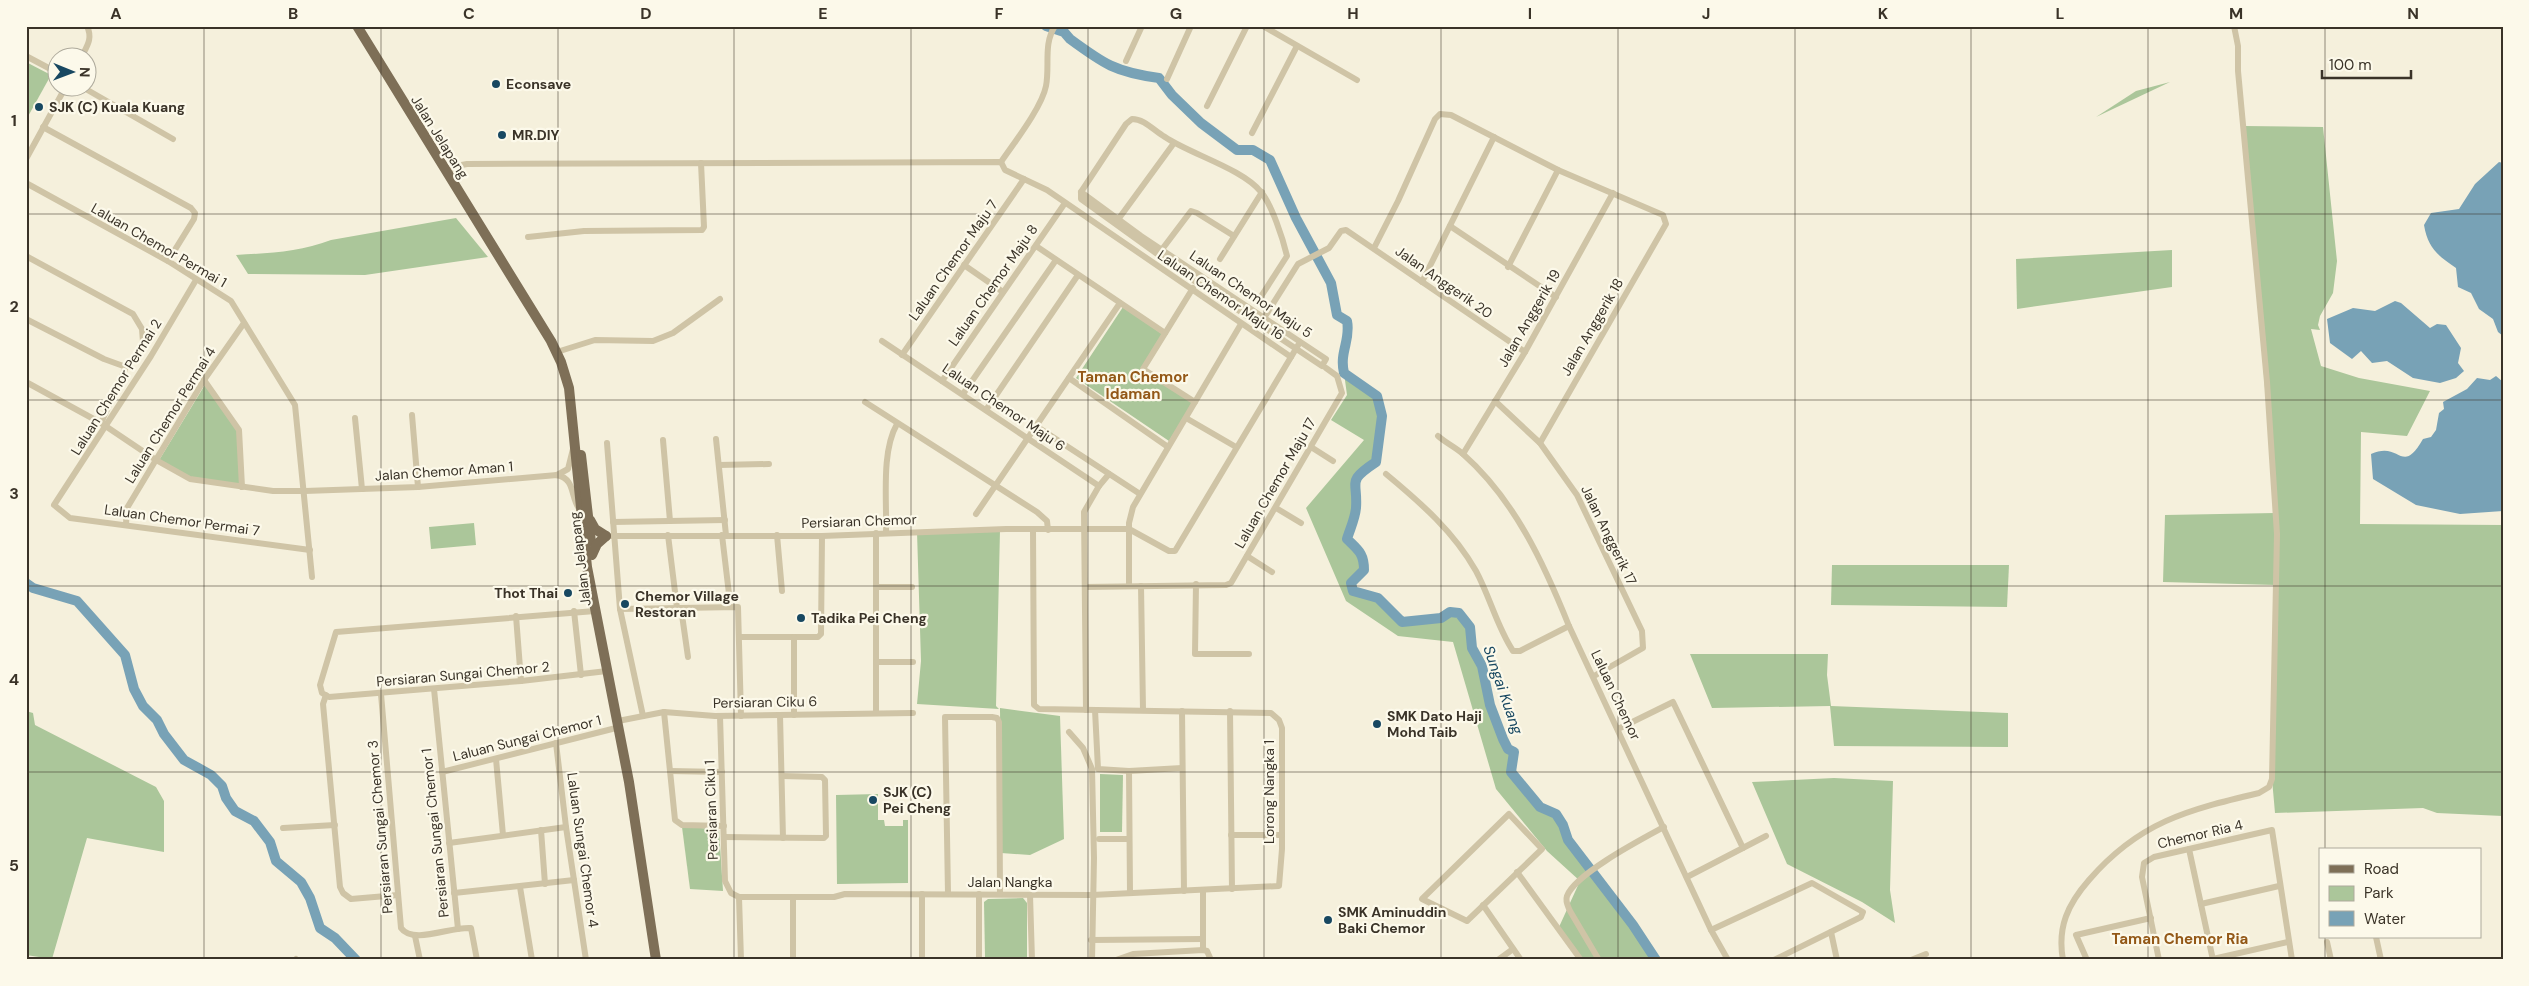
<svg xmlns="http://www.w3.org/2000/svg" width="2529" height="986" viewBox="0 0 2529 986" font-family="'DM Sans',sans-serif">
  <rect width="100%" height="100%" fill="#f5f0dc"/>
  <!-- green -->
  <g fill="#abc69a">
    <path d="M26,62L51,75L26,120Z"/>
    <path d="M2170,82L2096,117L2136,91Z"/>
    <path d="M2244,126L2323,127L2337,261L2333,293L2320,316L2318,325L2320,330L2311,329L2321,366L2359,378L2430,391L2407,436L2361,432L2360,524L2503,525V816L2437,813L2423,808L2275,813L2272,779L2276,585L2163,582L2165,515L2275,513Z"/>
    <path d="M456,218L488,257L365,275L248,274L236,255C270,253 300,252 331,240Z"/>
    <path d="M2172,250V287L2017,309L2016,259Z"/>
    <path d="M1123,307L1162,334L1141,368L1193,402L1169,441L1076,378Z"/>
    <path d="M1344,373L1377,396L1382,416L1376,462C1346,482 1358,480 1356,508C1355,519 1350,529 1347,539C1358,550 1364,553 1364,570L1351,583L1353,591L1378,598L1402,622L1441,618L1450,612L1459,613C1472,631 1467,628 1472,648C1474,660 1484,669 1487,682C1491,701 1496,743 1514,752L1511,772L1540,807L1556,814L1563,825L1568,840L1633,925L1656,960H1583L1559,927L1580,881L1547,851L1496,789L1453,642L1398,636L1346,601L1306,508L1364,440L1331,420L1347,395Z"/>
    <path d="M206,383L239,430L243,488L186,479L158,462Z"/>
    <path d="M474,523L476,545L431,549L429,527Z"/>
    <path d="M1000,530L996,706L999,709L917,704L921,661L917,532Z"/>
    <path d="M1832,565H2009L2007,607L1831,605Z"/>
    <path d="M1690,654H1828L1827,675L1831,706L2008,713V747L1834,746L1830,706L1712,708Z"/>
    <path d="M1000,708L1060,716L1064,839L1030,855L1001,853Z"/>
    <path d="M26,711L33,713L35,725L156,787L164,801V852L87,838L52,959L26,955Z"/>
    <path d="M1100,774L1123,775L1122,832H1100Z"/>
    <path d="M1834,778L1893,781L1890,890L1895,923L1862,902L1787,864L1752,782Z"/>
    <path d="M878,794V820H884L885,826H903V820H908V883L837,884L836,795Z"/>
    <path d="M682,827L719,829L723,891L690,889Z"/>
    <path d="M1023,898L1027,903V957H985L984,902L988,899Z"/>
  </g>
  <!-- water -->
  <g fill="#78a2b6">
    <path d="M2499,162L2503,163V336L2498,332L2493,319L2479,309L2471,293L2458,287L2456,268C2437,255 2428,248 2424,225L2431,213L2459,209L2475,184Z"/>
    <path d="M2395,301L2401,303L2430,328L2437,324L2446,325L2461,348L2458,363L2464,371L2456,378L2440,383L2413,378L2387,361L2372,363L2361,351L2352,359L2330,343L2327,319L2353,308L2375,311Z"/>
    <path d="M2496,376L2503,382V511L2460,514L2416,505L2373,479L2371,454C2401,440 2401,477 2423,439L2431,437L2436,430L2439,413L2444,409L2443,402L2467,389L2477,378L2490,380Z"/>
  </g>
  <g fill="none" stroke-linecap="round" stroke-linejoin="round">
    <!-- river -->
    <g stroke="#78a2b6" stroke-width="10">
      <path d="M1046,26L1064,32L1070,39C1104,64 1115,72 1159,78L1172,95L1201,123L1237,150H1253L1270,160L1296,218L1331,283L1337,315L1347,321C1351,340 1339,352 1344,373L1377,396L1382,416L1376,462C1346,482 1358,480 1356,508C1355,519 1350,529 1347,539C1358,550 1364,553 1364,570L1351,583L1353,591L1378,598L1402,622L1441,618L1450,612L1459,613L1470,627L1472,648L1482,666L1490,705L1503,739L1508,749L1514,752L1511,772L1540,807L1556,814L1563,825L1568,840L1633,925L1656,960"/>
      <path d="M26,583L33,588L77,601L125,655L134,689L143,706L157,720L164,734L184,760L211,775L222,786L226,798L235,811L254,821L270,842L276,861L301,882L310,898L320,928L335,938L356,960"/>
    </g>
    <!-- street -->
    <g stroke="#cfc4a6" stroke-width="6">
      <path d="M1263,26L1357,80"/>
      <path d="M26,56L58,73"/>
      <path d="M81,58C87,46 93,39 87,26"/>
      <path d="M1126,61L1142,26"/>
      <path d="M1167,79L1191,26"/>
      <path d="M84,88L173,139"/>
      <path d="M1207,106L1247,26"/>
      <path d="M43,127L191,208L195,213L194,219L168,261"/>
      <path d="M1252,133L1297,46"/>
      <path d="M26,159L65,88"/>
      <path d="M1001,162C1014,143 1042,107 1046,86C1050,66 1043,44 1055,26"/>
      <path d="M446,173L456,166L467,164L1001,162L1005,170L1047,190L1291,357"/>
      <path d="M26,183L168,261L231,301L295,405L312,577"/>
      <path d="M1081,192L1141,236L1326,359L1322,366L1196,282L1081,199Z"/>
      <path d="M1081,192L1126,124L1132,119C1145,119 1154,131 1165,137C1190,154 1243,169 1261,192C1272,205 1283,239 1287,256L1260,298"/>
      <path d="M1117,221L1174,143"/>
      <path d="M1450,226L1556,297"/>
      <path d="M528,237L584,231L702,230L704,227L701,163"/>
      <path d="M1036,246L1165,333"/>
      <path d="M1374,248L1398,201L1435,119L1440,114L1451,115L1558,170L1663,215L1666,224L1540,443"/>
      <path d="M1160,252L1191,211L1197,213L1234,236"/>
      <path d="M26,256L133,314L142,329L143,342L139,352L126,367L101,423"/>
      <path d="M1220,259L1262,192"/>
      <path d="M964,265L1003,292"/>
      <path d="M1508,267L1558,170"/>
      <path d="M196,280L151,356L54,505L70,518L310,550"/>
      <path d="M1422,282L1494,137"/>
      <path d="M1193,288L1143,369L1195,402"/>
      <path d="M1264,318L1298,264L1329,248L1341,231L1346,230L1525,352"/>
      <path d="M26,319L104,359L126,367"/>
      <path d="M882,341L1099,486L1109,474"/>
      <path d="M560,351L595,340L653,341L673,333L720,299"/>
      <path d="M902,355L1024,179"/>
      <path d="M1069,378L1168,447"/>
      <path d="M204,380L239,430L242,487"/>
      <path d="M942,381L1065,203"/>
      <path d="M26,382L101,423L156,460L190,479L273,491H305L418,487L557,475C576,479 570,498 580,510"/>
      <path d="M963,394L1056,260"/>
      <path d="M1495,401L1540,443L1577,495L1642,631L1643,648L1594,676"/>
      <path d="M865,402L1037,512L1047,521L1048,530"/>
      <path d="M986,410L1078,275"/>
      <path d="M412,415L418,487"/>
      <path d="M355,418L362,489"/>
      <path d="M1186,418L1236,447"/>
      <path d="M1036,426L1140,494"/>
      <path d="M1438,436C1446,443 1455,447 1463,454C1515,500 1544,564 1569,626L1711,930L1728,960"/>
      <path d="M716,439L726,535"/>
      <path d="M663,440L670,521"/>
      <path d="M607,443L620,609L643,716"/>
      <path d="M1311,447L1333,461"/>
      <path d="M1463,454L1525,352L1613,193"/>
      <path d="M719,465L769,464"/>
      <path d="M1386,474C1421,503 1454,532 1476,571C1490,597 1497,627 1513,651H1520L1569,626"/>
      <path d="M557,475L568,469L573,449"/>
      <path d="M1276,508L1301,523"/>
      <path d="M976,514L1120,303"/>
      <path d="M613,522L725,520"/>
      <path d="M126,524L127,508L204,380L244,323"/>
      <path d="M876,533V713"/>
      <path d="M886,533C887,500 881,452 897,424"/>
      <path d="M668,535L677,608"/>
      <path d="M722,535L729,594"/>
      <path d="M777,535L782,591"/>
      <path d="M604,536H822L1006,529H1129L1169,551H1175L1300,342"/>
      <path d="M1247,556L1272,572"/>
      <path d="M1196,584L1195,654H1249"/>
      <path d="M1129,586V523L1133,507L1241,324"/>
      <path d="M1141,586L1143,710"/>
      <path d="M876,587H912"/>
      <path d="M1085,587L1226,585L1231,583L1342,393L1337,376L1326,368"/>
      <path d="M681,608L688,657"/>
      <path d="M620,609L738,607L741,716"/>
      <path d="M574,611L581,675"/>
      <path d="M595,611L336,632L320,685L322,693L329,697L521,681L607,671"/>
      <path d="M516,616L521,681"/>
      <path d="M739,637H818L821,634L822,536"/>
      <path d="M794,637V715"/>
      <path d="M876,662H913"/>
      <path d="M434,689L458,929"/>
      <path d="M381,694L401,928C413,945 452,926 471,928L477,960"/>
      <path d="M326,695L323,704L340,887L343,893L351,899L398,895"/>
      <path d="M1086,710L1084,512L1099,486"/>
      <path d="M1095,710L1098,769L1129,771L1182,768"/>
      <path d="M1182,711L1184,891"/>
      <path d="M1230,711L1232,889"/>
      <path d="M664,712L675,820L682,825L724,826"/>
      <path d="M780,715L783,838"/>
      <path d="M720,716L725,881L731,893L739,897H834L845,894L1092,895L1279,886L1282,849V728L1279,720L1271,713L1039,709L1034,705L1033,530"/>
      <path d="M618,721L664,712L715,716L913,713"/>
      <path d="M1618,729L1673,702L1743,848"/>
      <path d="M1069,732L1083,748L1092,769L1094,858L1092,960"/>
      <path d="M556,743L566,827L586,960"/>
      <path d="M496,759L503,835"/>
      <path d="M670,771L722,772"/>
      <path d="M1129,771L1130,893"/>
      <path d="M442,772L620,727"/>
      <path d="M1509,814L1542,849L1467,921L1422,899Z"/>
      <path d="M283,828L335,825"/>
      <path d="M541,830L545,884"/>
      <path d="M1231,835H1282"/>
      <path d="M724,837L824,838L826,836L825,780L822,777L782,776"/>
      <path d="M1099,839H1129"/>
      <path d="M449,843L566,827"/>
      <path d="M2189,849L2213,960"/>
      <path d="M1517,872L1581,960"/>
      <path d="M1687,877L1766,836"/>
      <path d="M520,887L532,960"/>
      <path d="M454,893L574,880"/>
      <path d="M922,894V960"/>
      <path d="M948,894L945,717H992L997,718L999,722L1000,894"/>
      <path d="M979,894V960"/>
      <path d="M1030,895L1032,960"/>
      <path d="M739,897L741,960"/>
      <path d="M793,897V960"/>
      <path d="M2201,904L2279,886"/>
      <path d="M1483,905L1521,960"/>
      <path d="M1711,930L1812,883L1863,912L1861,917L1774,960"/>
      <path d="M1831,932L1837,960"/>
      <path d="M415,936L420,960"/>
      <path d="M2376,937L2381,960"/>
      <path d="M1091,940L1203,939"/>
      <path d="M2327,942L2331,960"/>
      <path d="M1203,950V890"/>
      <path d="M296,959L297,960"/>
      <path d="M2213,959L2288,942"/>
      <path d="M1116,960L1133,954L1203,950L1207,951L1211,960"/>
      <path d="M1498,960L1513,949"/>
      <path d="M1599,960L1570,911C1568,906 1565,902 1567,896C1575,874 1642,839 1664,827"/>
      <path d="M1911,960L1926,954"/>
      <path d="M2063,960C2057,927 2068,904 2089,880C2139,822 2187,810 2259,793L2269,787L2272,779L2277,534L2267,382L2238,71V46L2234,26"/>
      <path d="M2087,960L2076,935L2151,918"/>
      <path d="M2159,960L2142,877L2144,863L2154,857L2272,830L2292,960"/>
    </g>
    <!-- primary -->
    <g stroke="#7e6f57" stroke-width="10">
      <path d="M357,26L551,341L561,362L569,388L587,567L629,782L656,960"/>
      <path d="M581,455L591,542"/>
      <path d="M590,520L595,529L606,536"/>
      <path d="M592,555L597,544L606,536"/>
    </g>
  </g>
  <!-- grid -->
  <path fill="none" stroke="#3a3328" stroke-width="1" stroke-opacity="0.55" d="M204,26V960M381,26V960M558,26V960M734,26V960M911,26V960M1088,26V960M1264,26V960M1441,26V960M1618,26V960M1795,26V960M1971,26V960M2148,26V960M2325,26V850M26,214H2503M26,400H2503M26,586H2503M26,772H2503M2325,937V960"/>
  <!-- markers -->
  <g fill="#184861" stroke="#fcf9ea" stroke-width="2">
    <circle cx="496" cy="84" r="5"/>
    <circle cx="39" cy="107" r="5"/>
    <circle cx="502" cy="135" r="5"/>
    <circle cx="568" cy="593" r="5"/>
    <circle cx="625" cy="604" r="5"/>
    <circle cx="801" cy="618" r="5"/>
    <circle cx="1377" cy="724" r="5"/>
    <circle cx="873" cy="800" r="5"/>
    <circle cx="1328" cy="920" r="5"/>
  </g>
  <g text-anchor="middle" stroke-width="4.5" stroke-linejoin="round" paint-order="stroke">
    <!-- poi labels -->
    <g font-size="14" font-weight="bold" fill="#3a3328" stroke="#fcf9ea" text-anchor="start">
      <text x="506" y="89">Econsave</text>
      <text x="49" y="112">SJK (C) Kuala Kuang</text>
      <text x="512" y="140">MR.DIY</text>
      <text x="558" y="598" text-anchor="end">Thot Thai</text>
      <text x="635" y="601">Chemor Village<tspan x="635" dy="16">Restoran</tspan></text>
      <text x="811" y="623">Tadika Pei Cheng</text>
      <text x="1387" y="721">SMK Dato Haji<tspan x="1387" dy="16">Mohd Taib</tspan></text>
      <text x="883" y="797">SJK (C)<tspan x="883" dy="16">Pei Cheng</tspan></text>
      <text x="1338" y="917">SMK Aminuddin<tspan x="1338" dy="16">Baki Chemor</tspan></text>
    </g>
    <!-- street labels -->
    <g font-size="14" fill="#3a3328" stroke="#fcf9ea">
      <text transform="translate(440 137) rotate(58)" y="5">Jalan Jelapang</text>
      <text transform="translate(159 245) rotate(30)" y="5">Laluan Chemor Permai 1</text>
      <text transform="translate(953 260) rotate(-55)" y="5">Laluan Chemor Maju 7</text>
      <text transform="translate(1444 282) rotate(35)" y="5">Jalan Anggerik 20</text>
      <text transform="translate(993 285) rotate(-55)" y="5">Laluan Chemor Maju 8</text>
      <text transform="translate(1251 294) rotate(34)" y="5">Laluan Chemor Maju 5</text>
      <text transform="translate(1221 295) rotate(34)" y="5">Laluan Chemor Maju 16</text>
      <text transform="translate(1529 318) rotate(-60)" y="5">Jalan Anggerik 19</text>
      <text transform="translate(1592 327) rotate(-60)" y="5">Jalan Anggerik 18</text>
      <text transform="translate(116 387) rotate(-58)" y="5">Laluan Chemor Permai 2</text>
      <text transform="translate(1004 407) rotate(34)" y="5">Laluan Chemor Maju 6</text>
      <text transform="translate(170 415) rotate(-58)" y="5">Laluan Chemor Permai 4</text>
      <text transform="translate(444 471) rotate(-4)" y="5">Jalan Chemor Aman 1</text>
      <text transform="translate(1275 483) rotate(-60)" y="5">Laluan Chemor Maju 17</text>
      <text transform="translate(182 520) rotate(8)" y="5">Laluan Chemor Permai 7</text>
      <text transform="translate(859 521) rotate(-2)" y="5">Persiaran Chemor</text>
      <text transform="translate(1609 535) rotate(64)" y="5">Jalan Anggerik 17</text>
      <text transform="translate(580 559) rotate(-97)" y="5">Jalan Jelapang</text>
      <text transform="translate(463 674) rotate(-5)" y="5">Persiaran Sungai Chemor 2</text>
      <text transform="translate(1616 695) rotate(65)" y="5">Laluan Chemor</text>
      <text transform="translate(765 702) rotate(-1)" y="5">Persiaran Ciku 6</text>
      <text transform="translate(527 738) rotate(-14)" y="5">Laluan Sungai Chemor 1</text>
      <text transform="translate(1269 792) rotate(-90)" y="5">Lorong Nangka 1</text>
      <text transform="translate(711 810) rotate(-92)" y="5">Persiaran Ciku 1</text>
      <text transform="translate(380 827) rotate(-95)" y="5">Persiaran Sungai Chemor 3</text>
      <text transform="translate(435 833) rotate(-96)" y="5">Persiaran Sungai Chemor 1</text>
      <text transform="translate(2200 834) rotate(-13)" y="5">Chemor Ria 4</text>
      <text transform="translate(583 850) rotate(82)" y="5">Laluan Sungai Chemor 4</text>
      <text x="1010" y="887">Jalan Nangka</text>
    </g>
    <!-- neighbourhood labels -->
    <g font-size="15" font-weight="bold" fill="#935817" stroke="#fcf9ea">
      <text x="1133" y="382">Taman Chemor<tspan x="1133" dy="17">Idaman</tspan></text>
      <text x="2180" y="944">Taman Chemor Ria</text>
    </g>
    <!-- water labels -->
    <g font-size="15" font-style="italic" fill="#184861" stroke="#fcf9ea">
      <text transform="translate(1503 690) rotate(71)" y="5">Sungai Kuang</text>
    </g>
  </g>
  <!-- border -->
  <rect width="2529" height="986" fill="none" stroke="#fcf9ea" stroke-width="55"/>
  <!-- legend -->
  <rect x="2319" y="848" width="162" height="90" fill="#fcf9ea" stroke="#aeaa9c"/>
  <rect x="2329" y="865" width="25" height="8" fill="#7e6f57" stroke="#aeaa9c"/>
  <text x="2364" y="874" font-size="15" fill="#3a3328">Road</text>
  <rect x="2329" y="886" width="25" height="15" fill="#abc69a" stroke="#aeaa9c"/>
  <text x="2364" y="898" font-size="15" fill="#3a3328">Park</text>
  <rect x="2329" y="911" width="25" height="15" fill="#78a2b6" stroke="#aeaa9c"/>
  <text x="2364" y="924" font-size="15" fill="#3a3328">Water</text>
  <!-- north arrow -->
  <g transform="translate(72 72) rotate(91)"><circle r="24" fill="#fcf9ea" stroke="#aeaa9c"/>
  <path d="M0-4L9 19L0 12L-9 19Z" fill="#184861"/>
  <text y="-8" font-size="14" font-weight="bold" text-anchor="middle" fill="#3a3328">N</text>
  </g>
  <!-- scale -->
  <path d="M2322 70v8h89v-8" fill="none" stroke="#3a3328" stroke-width="2.5"/>
  <text x="2329" y="70" font-size="15" fill="#3a3328" stroke="#fcf9ea" stroke-width="4" paint-order="stroke">100 m</text>
  <rect x="28" y="28" width="2474" height="930" fill="none" stroke="#3a3328" stroke-width="2"/>
  <g font-size="16" text-anchor="middle" font-weight="bold" fill="#3a3328">
    <text x="116" y="19">A</text>
    <text x="293" y="19">B</text>
    <text x="469" y="19">C</text>
    <text x="646" y="19">D</text>
    <text x="823" y="19">E</text>
    <text x="999" y="19">F</text>
    <text x="1176" y="19">G</text>
    <text x="1353" y="19">H</text>
    <text x="1530" y="19">I</text>
    <text x="1706" y="19">J</text>
    <text x="1883" y="19">K</text>
    <text x="2060" y="19">L</text>
    <text x="2236" y="19">M</text>
    <text x="2413" y="19">N</text>
    <text x="14" y="126">1</text>
    <text x="14" y="312">2</text>
    <text x="14" y="499">3</text>
    <text x="14" y="685">4</text>
    <text x="14" y="871">5</text>
  </g>
</svg>
